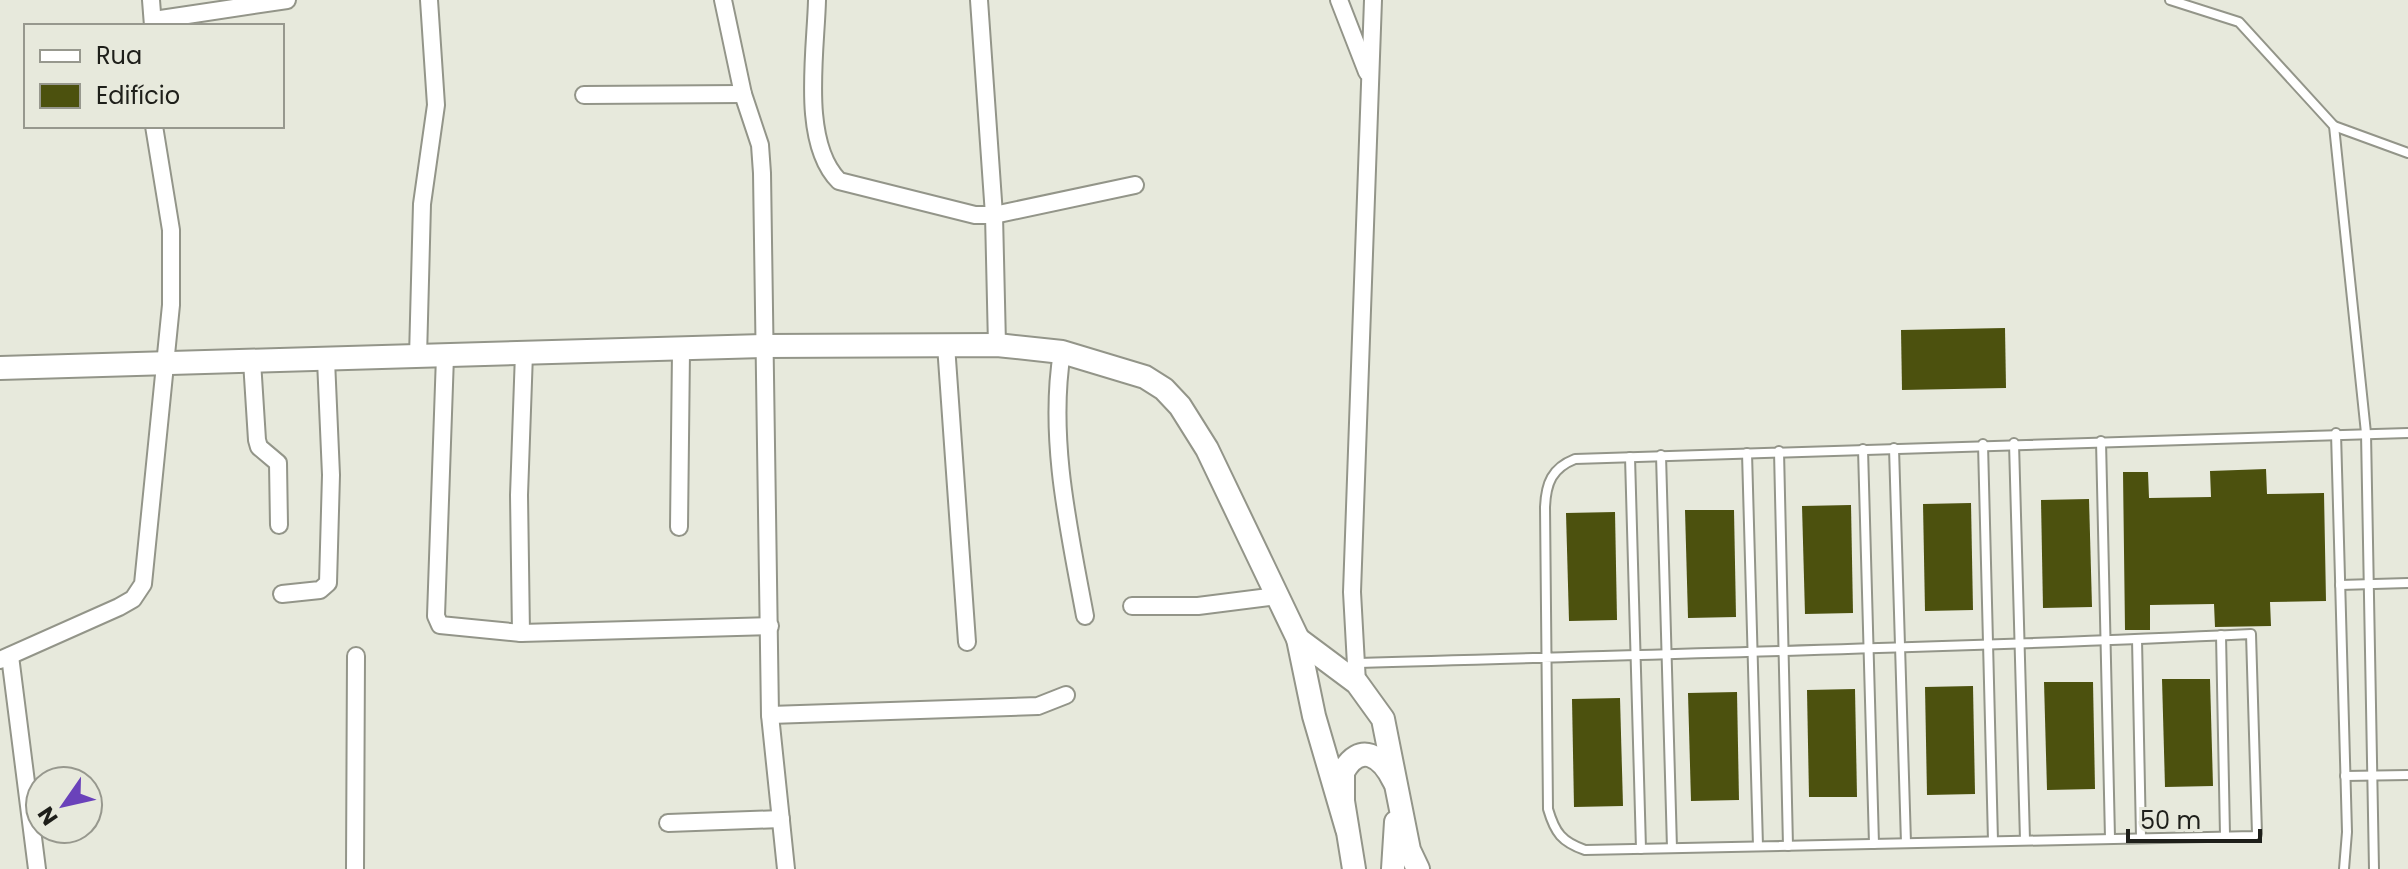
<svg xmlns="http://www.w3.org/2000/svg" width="2408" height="869" viewBox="0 0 2408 869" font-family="Poppins,sans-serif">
  <rect width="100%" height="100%" fill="#e7e9dc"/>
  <!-- building -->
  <g fill="#4c510e">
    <path d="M2005,328L2006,388L1902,390L1901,330Z"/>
    <path d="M2266,469L2267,494L2324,493L2326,601L2270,602L2271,626L2215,627L2214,604L2150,605V630H2125L2123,472H2148L2149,498L2211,497L2210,471Z"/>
    <path d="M2089,499L2092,607L2043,608L2041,500Z"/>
    <path d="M1971,503L1973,610L1925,611L1923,504Z"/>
    <path d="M1851,505L1853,613L1805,614L1802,506Z"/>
    <path d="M1685,510H1734L1736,617L1688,618Z"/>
    <path d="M1615,512L1617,620L1569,621L1566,513Z"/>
    <path d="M2162,679H2210L2213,786L2165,787Z"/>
    <path d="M2044,682H2093L2095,789L2047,790Z"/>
    <path d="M1973,686L1975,794L1927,795L1925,687Z"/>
    <path d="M1855,689L1857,797H1809L1807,690Z"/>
    <path d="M1737,692L1739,800L1691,801L1688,693Z"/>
    <path d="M1620,698L1623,806L1574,807L1572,699Z"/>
  </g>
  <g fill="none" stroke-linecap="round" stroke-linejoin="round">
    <!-- service casing -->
    <g stroke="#939589" stroke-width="12">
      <g id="service">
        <path d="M2170,0L2239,22L2334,126L2366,433L2374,869"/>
        <path d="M2334,126L2408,153"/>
        <path d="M2336,433L2347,832L2344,869"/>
        <path d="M2101,441L2110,838"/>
        <path d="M2014,443L2025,840"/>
        <path d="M1983,444L1993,841"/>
        <path d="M1894,448L1906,843"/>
        <path d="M1863,449L1874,844"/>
        <path d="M1779,451L1788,846"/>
        <path d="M1747,453L1758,846"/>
        <path d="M1661,455L1672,848"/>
        <path d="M1630,457L1641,849"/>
        <path d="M2340,585L2408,583"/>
        <path d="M2221,635L2225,835"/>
        <path d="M2137,639L2141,837"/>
        <path d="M1359,663C1656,654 1954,648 2251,634L2257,834L2254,836L1585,850C1562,842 1555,833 1548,809L1545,507C1546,483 1552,468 1575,459L2408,433"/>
        <path d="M2345,776L2408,775"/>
      </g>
    </g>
    <!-- minor casing -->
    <g stroke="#939589" stroke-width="20">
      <g id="minor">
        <path d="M151,0L153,26"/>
        <path d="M723,0L743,94L760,145L762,173L770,715L786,869"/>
        <path d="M817,0C816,50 800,142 839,181L975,215H994L1135,185"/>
        <path d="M979,0L994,215L997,345"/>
        <path d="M1339,0L1367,72"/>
        <path d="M154,20L287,0"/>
        <path d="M584,95L743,94"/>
        <path d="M946,345L967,642"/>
        <path d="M1062,352C1048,439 1069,530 1085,616"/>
        <path d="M445,356L436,616L440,625L521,633L770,626"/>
        <path d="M418,357L422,204L436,105L429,0"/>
        <path d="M252,361L257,440L259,447L278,463L279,525"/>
        <path d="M679,527L681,351"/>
        <path d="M282,594L320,590L328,583L331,475L326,360"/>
        <path d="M1132,606H1198L1277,596"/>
        <path d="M521,633L519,495L524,353"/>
        <path d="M10,656L37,869"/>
        <path d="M0,660L119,607L133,599L143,584L171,305V230L154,126"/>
        <path d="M1357,683L1352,592L1373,0"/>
        <path d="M770,715L1038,706L1066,695"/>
        <path d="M668,823L781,819"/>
        <path d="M355,869L356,656"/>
      </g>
    </g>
    <!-- tertiary casing -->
    <g stroke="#939589" stroke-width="26">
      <g id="tertiary">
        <path d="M0,368L763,346L997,345L1062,352L1145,377L1164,389L1180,406L1207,449L1298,639L1314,716L1347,829"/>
        <path d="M1298,639L1357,683L1383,719L1409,850L1418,869"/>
        <path d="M1354,869L1343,801V772C1360,741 1382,756 1394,781"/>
        <path d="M1393,869L1396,822"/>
      </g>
    </g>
    <!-- service -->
    <use href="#service" stroke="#fff" stroke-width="8"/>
    <!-- minor -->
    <use href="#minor" stroke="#fff" stroke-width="16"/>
    <!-- tertiary -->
    <use href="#tertiary" stroke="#fff" stroke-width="22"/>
  </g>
  <!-- legend -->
  <rect x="24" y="24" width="260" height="104" fill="#e7e9dc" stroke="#97988e" stroke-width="2"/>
  <rect x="40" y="50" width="40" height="12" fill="#ffffff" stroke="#97988e" stroke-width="2"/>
  <text x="96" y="64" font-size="24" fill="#1e1f1a">Rua</text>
  <rect x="40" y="84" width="40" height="24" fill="#4c510e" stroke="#97988e" stroke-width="2"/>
  <text x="96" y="104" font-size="24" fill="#1e1f1a">Edifício</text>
  <!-- north arrow -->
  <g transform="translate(64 805) rotate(236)"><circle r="38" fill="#e7e9dc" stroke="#97988e" stroke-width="2"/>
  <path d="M0-6L14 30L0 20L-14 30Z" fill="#6a42ba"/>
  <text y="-12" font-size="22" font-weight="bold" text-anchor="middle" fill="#1e1f1a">N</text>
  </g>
  <!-- scale -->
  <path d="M2128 829v12h132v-12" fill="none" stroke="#1e1f1a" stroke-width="4"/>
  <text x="2140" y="829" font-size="24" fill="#1e1f1a" stroke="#e7e9dc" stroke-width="6" paint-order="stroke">50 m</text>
</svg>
